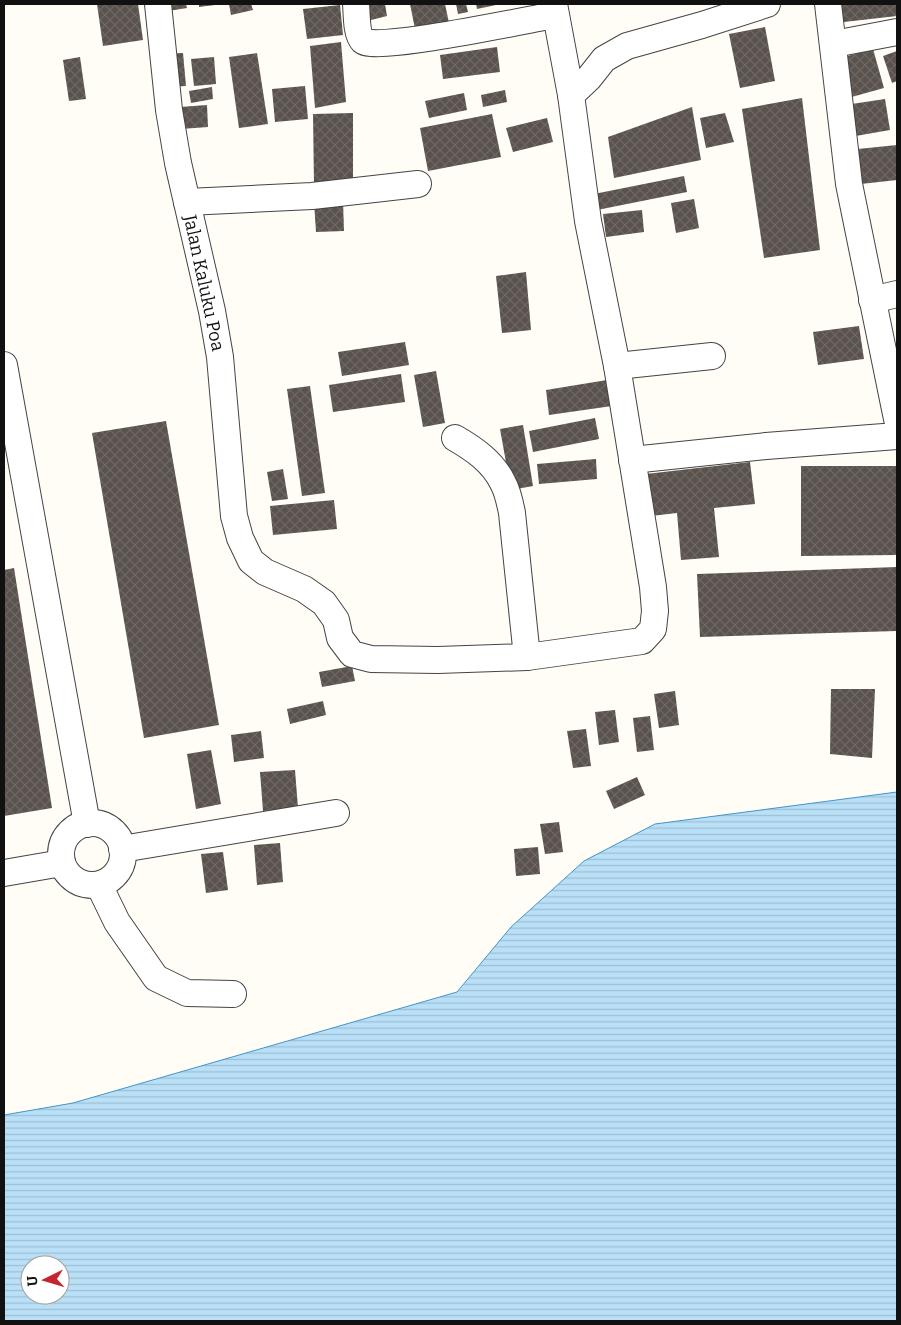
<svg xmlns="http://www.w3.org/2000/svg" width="901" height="1325" viewBox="0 0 901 1325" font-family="Bitter,serif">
  <defs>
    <pattern id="water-rules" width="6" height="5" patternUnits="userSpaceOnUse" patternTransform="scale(1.25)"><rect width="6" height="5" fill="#b9e0f7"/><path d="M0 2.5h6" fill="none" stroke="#9ebfd3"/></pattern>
    <pattern id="building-cross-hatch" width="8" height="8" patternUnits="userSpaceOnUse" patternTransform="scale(1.25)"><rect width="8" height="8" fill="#5a524d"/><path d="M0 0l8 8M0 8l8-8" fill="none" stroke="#6d6662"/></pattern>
  </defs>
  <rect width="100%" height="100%" fill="#fffdf5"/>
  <!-- water -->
  <path fill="url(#water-rules)" stroke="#3f96cf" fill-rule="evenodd" d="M897,792V1321H4V1115L73,1103L457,992L511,927L584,861L655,824ZM30,1265H60V1295H30Z"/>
  <!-- building -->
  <g fill="url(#building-cross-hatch)">
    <path d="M97,4H138L143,40L103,46Z"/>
    <path d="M161,4H186L187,8L162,12Z"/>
    <path d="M199,4H215V5L199,7Z"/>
    <path d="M229,4H251L253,10L231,15Z"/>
    <path d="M364,4H385L387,16L367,21Z"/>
    <path d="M410,4H445L449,23L415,29Z"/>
    <path d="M456,4H466L468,12L458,14Z"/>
    <path d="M476,4H496V5L477,9Z"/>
    <path d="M833,4H897V16L835,23Z"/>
    <path d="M340,5L343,35L307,39L303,9Z"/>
    <path d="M765,27L775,81L740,88L729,34Z"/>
    <path d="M341,42L346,102L315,108L310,46Z"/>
    <path d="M497,47L500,72L443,79L440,55Z"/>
    <path d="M873,49L884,88L848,98L837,59Z"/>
    <path d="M897,51V81L892,83L883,56Z"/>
    <path d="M183,53L186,86L168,87L165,54Z"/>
    <path d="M257,53L268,124L239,128L229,57Z"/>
    <path d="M80,57L86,99L69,101L63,60Z"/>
    <path d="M214,57L216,84L194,86L191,59Z"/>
    <path d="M305,86L308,119L275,122L272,89Z"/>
    <path d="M212,87L213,99L191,103L189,91Z"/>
    <path d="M505,90L507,102L483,107L481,95Z"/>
    <path d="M464,93L467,110L429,118L425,101Z"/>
    <path d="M802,98L820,250L764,258L742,109Z"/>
    <path d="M885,99L890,130L850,137L845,105Z"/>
    <path d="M207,105L208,127L181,129L180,107Z"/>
    <path d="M692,107L701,160L614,178L608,137Z"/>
    <path d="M353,113V185H314L313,114Z"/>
    <path d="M725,113L734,142L706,148L700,118Z"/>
    <path d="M492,114L501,157L428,171L420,128Z"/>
    <path d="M547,118L553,142L513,152L506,128Z"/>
    <path d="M897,145V180L852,185L848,150Z"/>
    <path d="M684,176L687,192L597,210L594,194Z"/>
    <path d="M694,199L699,228L676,233L671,203Z"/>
    <path d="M343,201L344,231L316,232L314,202Z"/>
    <path d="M642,210L644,232L606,237L603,214Z"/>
    <path d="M526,272L531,330L502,333L496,276Z"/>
    <path d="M859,326L864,359L818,365L813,332Z"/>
    <path d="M405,342L409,365L342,376L338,352Z"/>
    <path d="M436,371L445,423L423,427L414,375Z"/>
    <path d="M401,374L405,402L333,412L329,385Z"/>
    <path d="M607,380L612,406L549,415L546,390Z"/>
    <path d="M310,386L325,493L302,496L287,389Z"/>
    <path d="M595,418L599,439L533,452L529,431Z"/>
    <path d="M166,421L219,725L144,738L92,433Z"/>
    <path d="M523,425L533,486L511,490L500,429Z"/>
    <path d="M596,459L597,479L539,484L537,464Z"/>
    <path d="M750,462L755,504L714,508L719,557L681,560L677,513L651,516L646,474Z"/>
    <path d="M801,466H897V555L801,556Z"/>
    <path d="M283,469L288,499L272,501L267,472Z"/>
    <path d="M334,500L337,529L273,535L270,506Z"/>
    <path d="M897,567V631L700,637L697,574Z"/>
    <path d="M14,568L52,808L4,816V570Z"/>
    <path d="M352,666L355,681L322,687L319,672Z"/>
    <path d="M831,689H875L872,758L830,754Z"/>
    <path d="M675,691L679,725L659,728L654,694Z"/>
    <path d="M323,701L326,715L290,724L287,709Z"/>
    <path d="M615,710L619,742L599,745L595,712Z"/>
    <path d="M650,716L654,750L637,752L633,718Z"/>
    <path d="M586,729L591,766L573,768L567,731Z"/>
    <path d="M261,731L264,758L234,762L231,735Z"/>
    <path d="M211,750L221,804L196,809L187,754Z"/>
    <path d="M295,770L298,808L263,811L260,772Z"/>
    <path d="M637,777L645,795L614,809L606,791Z"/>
    <path d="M559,822L563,852L545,854L540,824Z"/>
    <path d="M280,843L283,882L257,885L254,845Z"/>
    <path d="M538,847L540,874L516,876L514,849Z"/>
    <path d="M223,852L228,890L206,893L201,854Z"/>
  </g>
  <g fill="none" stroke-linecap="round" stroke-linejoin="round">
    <!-- minor casing -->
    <g stroke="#444" stroke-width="28">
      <g id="minor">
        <path d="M158,4L169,110L178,163L212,311L220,357L234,516L240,538L251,561L265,572L304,589L324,603L336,620L340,638L352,654L371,659L438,660L527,657L642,641L653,629L655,611L653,587L617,366L588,221L571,95L554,4"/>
        <path d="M356,4C357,14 356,34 363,41C376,52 531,19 555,15"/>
        <path d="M828,4L849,184L897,419"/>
        <path d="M834,44L897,32"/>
        <path d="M571,95L589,78L604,59L627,46L702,25L767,4"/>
        <path d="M187,202L312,196L418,184"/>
        <path d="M872,300L897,294"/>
        <path d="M4,365L87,824"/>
        <path d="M617,366L712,356"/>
        <path d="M455,438C474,449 493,462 503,483C508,492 510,503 512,513L527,657"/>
        <path d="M632,460L766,446L897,436"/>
        <circle cx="92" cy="854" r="31"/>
        <path d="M122,849L336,813"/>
        <path d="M4,873L62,863"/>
        <path d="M99,885L117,922L156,978L187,993L233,994"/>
      </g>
    </g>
    <!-- minor -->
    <use href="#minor" stroke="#fff" stroke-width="26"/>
  </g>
  <g text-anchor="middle" stroke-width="5" stroke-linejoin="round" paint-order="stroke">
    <!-- street labels -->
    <g font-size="18" fill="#111" stroke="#fff">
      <text transform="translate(204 283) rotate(78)" y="6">Jalan Kaluku Poa</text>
    </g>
  </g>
  <!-- border -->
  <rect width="901" height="1325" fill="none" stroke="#111111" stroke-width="10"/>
  <!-- north arrow -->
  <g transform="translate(45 1280) rotate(265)"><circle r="24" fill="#ffffff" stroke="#a0a0a0"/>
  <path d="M0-4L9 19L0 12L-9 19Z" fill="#c4262e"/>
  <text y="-8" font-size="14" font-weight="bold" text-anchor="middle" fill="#111111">U</text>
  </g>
</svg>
